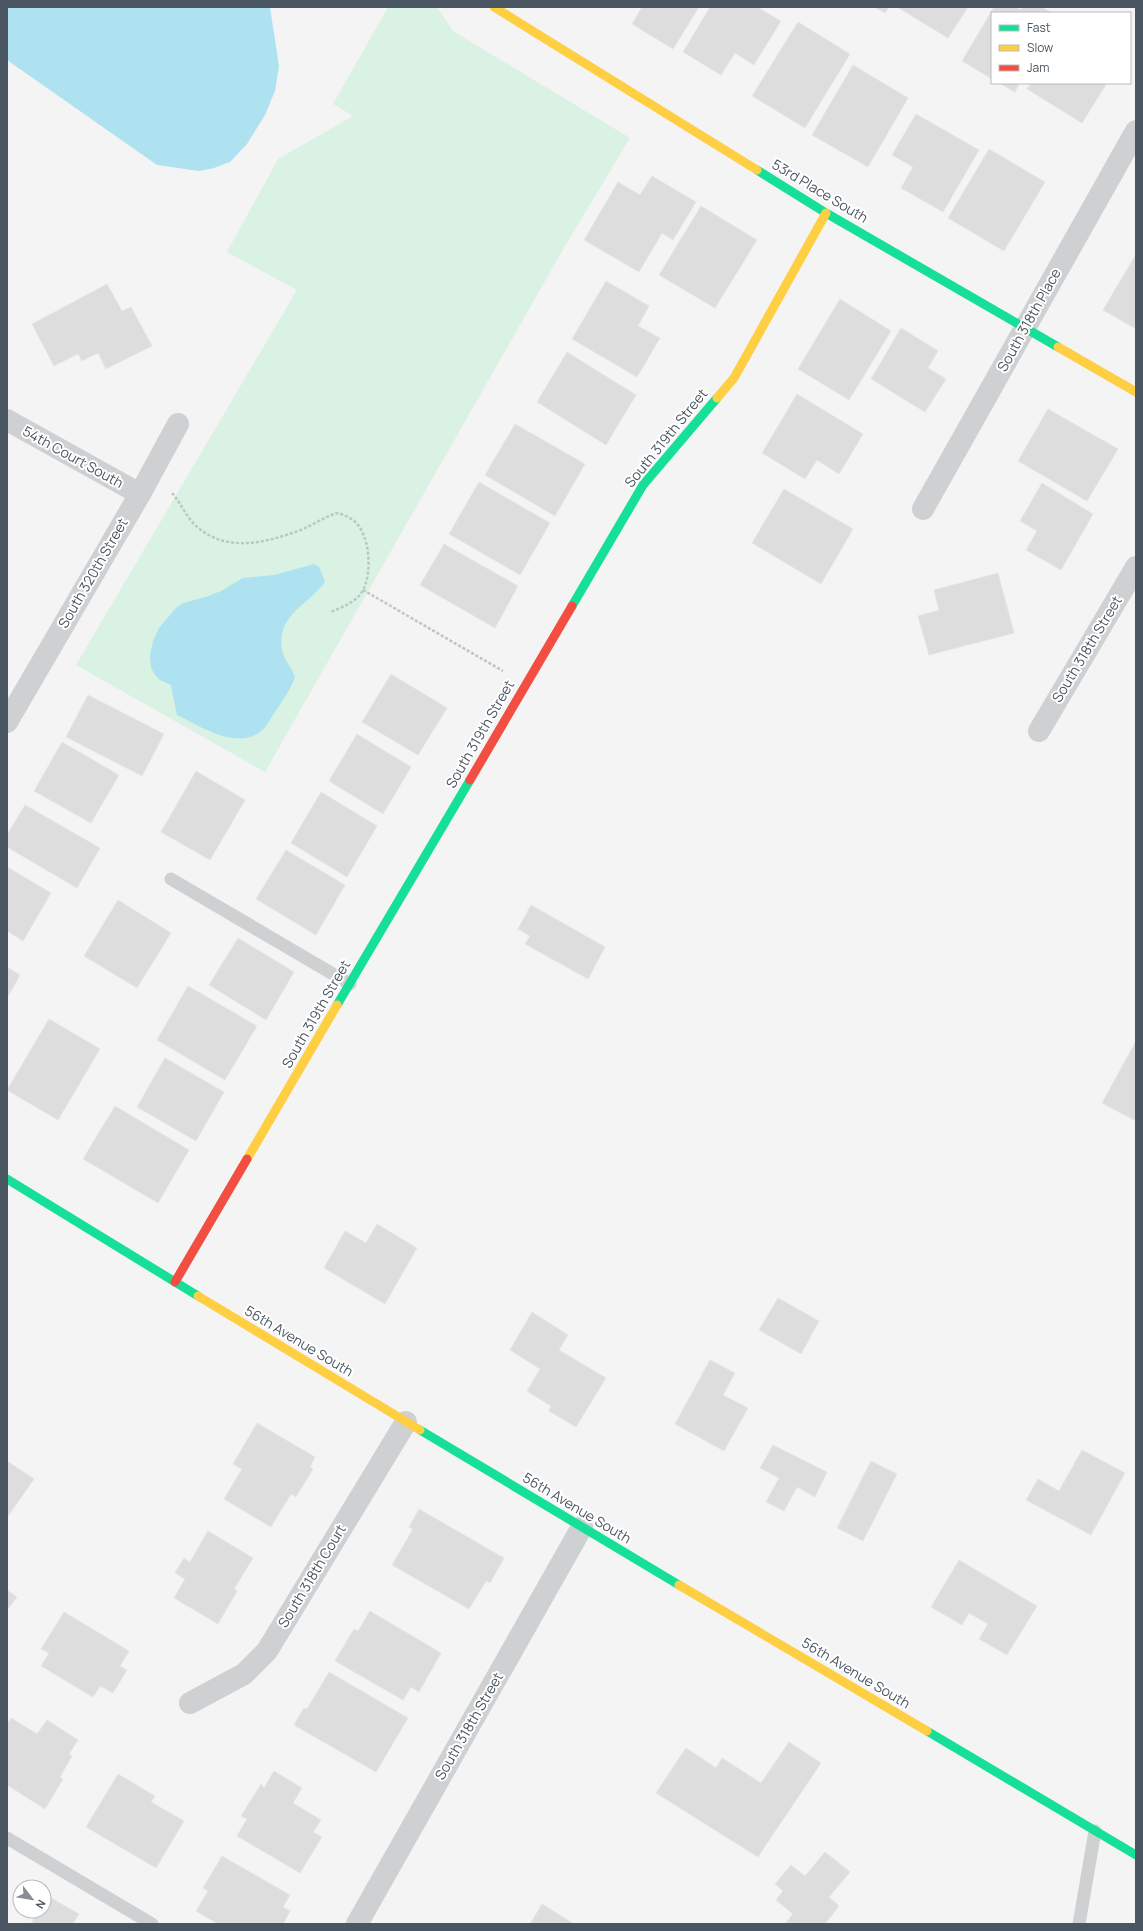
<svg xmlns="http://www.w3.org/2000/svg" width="1143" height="1931" viewBox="0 0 1143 1931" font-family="Manrope,sans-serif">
  <rect width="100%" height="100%" fill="#f4f4f4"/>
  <!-- green -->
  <path fill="#d9f2e3" d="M388,7H437L453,31L630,138L565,246L265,772L76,665L297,290L227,252L278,159L353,116L333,104Z"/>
  <!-- water -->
  <g fill="#aee2f0">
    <path d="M7,7H270L279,66L275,91L265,115L247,144L230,162L214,168L199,171L157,165L7,60Z"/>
    <path d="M314,564L319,567L325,582C309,605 276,614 282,650C284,661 293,668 295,678C289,692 281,703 273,715C269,721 266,728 260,732C235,750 200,726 177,715L171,685L160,680L155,675L151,668L150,655L153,641L159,628L176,608L183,603L206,597L221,591L243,578L274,575Z"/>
  </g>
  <!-- building -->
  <g fill="#ddddde" stroke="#e5e6e7">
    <path d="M642,7H699L673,49L632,24Z"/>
    <path d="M710,7H757L781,21L754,65L735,53L721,75L683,52Z"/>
    <path d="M874,7H889L885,13Z"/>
    <path d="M897,7H968L948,38Z"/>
    <path d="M994,7H1016L1021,10L1023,7H1042L1052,13H992V79L962,61Z"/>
    <path d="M798,22L850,54L805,128L752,96Z"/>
    <path d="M853,65L908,98L868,167L812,135Z"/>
    <path d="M999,83H1020L1015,92Z"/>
    <path d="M1031,83H1107L1082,123L1027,89Z"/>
    <path d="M916,114L979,150L943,212L901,188L913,167L892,155Z"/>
    <path d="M989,149L1045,182L1004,251L948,218Z"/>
    <path d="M652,176L696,202L673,240L662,233L639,272L584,240L618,182L640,195Z"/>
    <path d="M701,206L757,240L715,308L659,275Z"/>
    <path d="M1135,256H1136V329L1103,310Z"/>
    <path d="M606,281L649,306L638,326L660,338L637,377L572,339Z"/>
    <path d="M107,284L122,311L131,307L152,346L106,369L98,353L82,361L78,354L54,366L32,324Z"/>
    <path d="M840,299L891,331L849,400L798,369Z"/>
    <path d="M901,328L938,351L928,368L946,379L925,412L871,379Z"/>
    <path d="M567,352L636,395L606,445L537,402Z"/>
    <path d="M797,394L863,434L839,474L817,460L805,479L762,453Z"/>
    <path d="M1048,409L1118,449L1087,501L1018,461Z"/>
    <path d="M515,424L585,464L555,516L485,475Z"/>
    <path d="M479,482L550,523L520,575L449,534Z"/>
    <path d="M1042,483L1093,514L1061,570L1026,550L1037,531L1020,521Z"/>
    <path d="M784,489L853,529L821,584L752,543Z"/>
    <path d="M444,544L518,586L495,628L420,585Z"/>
    <path d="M998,573L1014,633L929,655L918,616L939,610L934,590Z"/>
    <path d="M391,674L447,708L418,755L362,722Z"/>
    <path d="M88,695L164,734L142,776L66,737Z"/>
    <path d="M357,734L411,767L383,814L329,781Z"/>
    <path d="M62,742L119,775L91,823L34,791Z"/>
    <path d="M196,771L245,800L210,860L161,832Z"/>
    <path d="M321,792L377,826L347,877L291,843Z"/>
    <path d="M25,805L100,848L77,888L7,847V835Z"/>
    <path d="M286,850L345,885L316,935L256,899Z"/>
    <path d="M7,867L51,893L23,941L7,931Z"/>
    <path d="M118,900L171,933L137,988L84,956Z"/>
    <path d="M531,905L605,947L588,979L525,944L530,936L518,929Z"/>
    <path d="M238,938L294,972L266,1020L209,985Z"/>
    <path d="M7,967L20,975L7,998Z"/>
    <path d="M188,986L257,1026L225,1080L157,1040Z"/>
    <path d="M49,1019L100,1049L58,1120L7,1090Z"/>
    <path d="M1136,1041V1121L1102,1103Z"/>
    <path d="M165,1058L224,1092L196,1141L137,1107Z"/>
    <path d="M115,1106L189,1150L158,1203L83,1159Z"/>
    <path d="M377,1224L417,1248L385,1304L324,1268L345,1231L366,1243Z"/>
    <path d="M778,1298L819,1321L801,1354L759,1330Z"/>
    <path d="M532,1312L568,1335L559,1350L606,1378L576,1427L549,1411L551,1406L527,1391L540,1369L510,1350Z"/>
    <path d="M710,1360L735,1373L723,1395L748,1408L724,1451L675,1424Z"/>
    <path d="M257,1423L315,1457L310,1467L313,1469L296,1497L291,1494L271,1527L224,1499L242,1469L233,1464Z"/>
    <path d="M773,1445L827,1472L815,1497L797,1487L784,1511L766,1502L779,1478L760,1468Z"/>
    <path d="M1082,1450L1125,1473L1091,1535L1026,1500L1038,1479L1059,1491Z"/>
    <path d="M7,1461L34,1479L8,1516H7Z"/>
    <path d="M871,1461L897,1474L863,1541L837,1528Z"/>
    <path d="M419,1509L504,1558L490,1583L486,1581L469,1609L392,1565L413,1529L409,1527Z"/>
    <path d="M208,1531L253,1558L234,1589L237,1591L218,1624L174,1598L185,1579L175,1573L184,1558L190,1562Z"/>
    <path d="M959,1560L1037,1606L1007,1655L979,1639L988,1624L969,1613L962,1625L931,1607Z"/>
    <path d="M7,1590L17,1597L7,1610Z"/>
    <path d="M370,1611L441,1653L419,1692L411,1687L403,1700L335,1661L354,1629L358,1631Z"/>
    <path d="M64,1612L129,1651L120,1666L127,1670L113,1693L100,1686L93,1697L41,1666L49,1653L41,1649Z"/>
    <path d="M329,1672L408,1718L376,1772L294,1725L304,1708L307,1709Z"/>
    <path d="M11,1718L37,1734L47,1720L78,1740L69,1754L72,1756L60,1777L63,1779L45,1809L7,1785V1724Z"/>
    <path d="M789,1742L821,1763L758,1857L656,1793L686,1748L716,1768L722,1758L761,1783Z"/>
    <path d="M274,1771L302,1788L293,1803L321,1820L313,1832L322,1837L300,1873L237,1836L247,1819L241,1816L261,1784L264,1788Z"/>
    <path d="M118,1774L155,1796L151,1802L184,1821L156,1868L86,1827Z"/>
    <path d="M825,1852L850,1872L829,1897L839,1906L825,1924H785L793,1914L776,1900L783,1891L775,1884L791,1865L805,1876Z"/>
    <path d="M222,1856L290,1895L283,1907L290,1911L283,1924H218L196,1911L208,1891L203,1888Z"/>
    <path d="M46,1895L79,1914L73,1924H31L38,1911H44V1899Z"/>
    <path d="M542,1904L574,1924H530Z"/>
  </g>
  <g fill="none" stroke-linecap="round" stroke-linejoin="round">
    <!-- path -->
    <g stroke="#bcc7c4" stroke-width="2.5" stroke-dasharray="3 2" stroke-linecap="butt">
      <path d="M172,493C181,503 185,515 195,525C224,552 261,544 295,532C310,527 322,518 337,513C343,514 354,519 358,525C370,540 372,573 363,590C357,602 342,607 331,612"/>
      <path d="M363,590L503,671"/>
    </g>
    <!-- lane -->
    <g stroke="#ced0d2" stroke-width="13">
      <path d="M171,879L350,984"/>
      <path d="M7,1838L152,1924"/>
      <path d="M1079,1924L1095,1831"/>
    </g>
    <!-- street -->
    <g stroke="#ced0d2" stroke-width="22">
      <path d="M7,420L140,494"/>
      <path d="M923,509L1136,131"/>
      <path d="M7,722L140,494L178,424"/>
      <path d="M1039,731L1136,567"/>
      <path d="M190,1703L244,1674L267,1651L406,1422"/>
      <path d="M357,1924L582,1527"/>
    </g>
    <!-- fast -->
    <g stroke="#16e098" stroke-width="9">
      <path d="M757,170L826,213L1058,347"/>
      <path d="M572,606L643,485L717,398"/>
      <path d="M337,1005L470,780"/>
      <path d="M7,1179L198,1296"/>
      <path d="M420,1430L679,1585"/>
      <path d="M927,1731L1136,1855"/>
    </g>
    <!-- slow -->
    <g stroke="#ffcf43" stroke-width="9">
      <path d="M494,7L757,170"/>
      <path d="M1058,347L1136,392"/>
      <path d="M717,398L734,378L826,213"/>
      <path d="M247,1159L337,1005"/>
      <path d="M198,1296L420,1430"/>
      <path d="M679,1585L927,1731"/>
    </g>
    <!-- jam -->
    <g stroke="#f24e42" stroke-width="9">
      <path d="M470,780L572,606"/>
      <path d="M175,1282L247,1159"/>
    </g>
  </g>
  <g text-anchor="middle" stroke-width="4" stroke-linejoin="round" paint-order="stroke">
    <!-- street labels -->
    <g font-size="14" fill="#4a5661" stroke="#fff">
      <text transform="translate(820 191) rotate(31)" y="5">53rd Place South</text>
      <text transform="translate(1029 320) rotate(-61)" y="5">South 318th Place</text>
      <text transform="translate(666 438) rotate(-51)" y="5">South 319th Street</text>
      <text transform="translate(73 457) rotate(29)" y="5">54th Court South</text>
      <text transform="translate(93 573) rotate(-60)" y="5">South 320th Street</text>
      <text transform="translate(1087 649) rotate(-59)" y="5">South 318th Street</text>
      <text transform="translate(480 734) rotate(-60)" y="5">South 319th Street</text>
      <text transform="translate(316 1014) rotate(-60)" y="5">South 319th Street</text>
      <text transform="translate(299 1341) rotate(31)" y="5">56th Avenue South</text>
      <text transform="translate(577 1508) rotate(31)" y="5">56th Avenue South</text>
      <text transform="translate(312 1576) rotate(-59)" y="5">South 318th Court</text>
      <text transform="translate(856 1673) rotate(31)" y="5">56th Avenue South</text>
      <text transform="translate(469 1726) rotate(-60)" y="5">South 318th Street</text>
    </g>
  </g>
  <!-- border -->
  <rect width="1143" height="1931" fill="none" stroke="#4a5661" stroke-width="16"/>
  <!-- legend -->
  <rect x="991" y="12" width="140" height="72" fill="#ffffff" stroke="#b7bbc0"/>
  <rect x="999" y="25" width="20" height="6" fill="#16e098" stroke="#b7bbc0"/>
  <text x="1027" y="32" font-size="12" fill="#4a5661">Fast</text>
  <rect x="999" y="45" width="20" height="6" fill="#ffcf43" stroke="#b7bbc0"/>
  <text x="1027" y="52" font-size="12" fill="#4a5661">Slow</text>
  <rect x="999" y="65" width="20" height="6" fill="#f24e42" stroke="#b7bbc0"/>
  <text x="1027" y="72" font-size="12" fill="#4a5661">Jam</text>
  <!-- north arrow -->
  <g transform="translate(32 1899) rotate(121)"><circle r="19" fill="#ffffff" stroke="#b7bbc0"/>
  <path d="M0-3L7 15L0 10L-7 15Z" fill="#868d94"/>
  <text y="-6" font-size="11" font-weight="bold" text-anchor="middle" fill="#4a5661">N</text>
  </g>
</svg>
